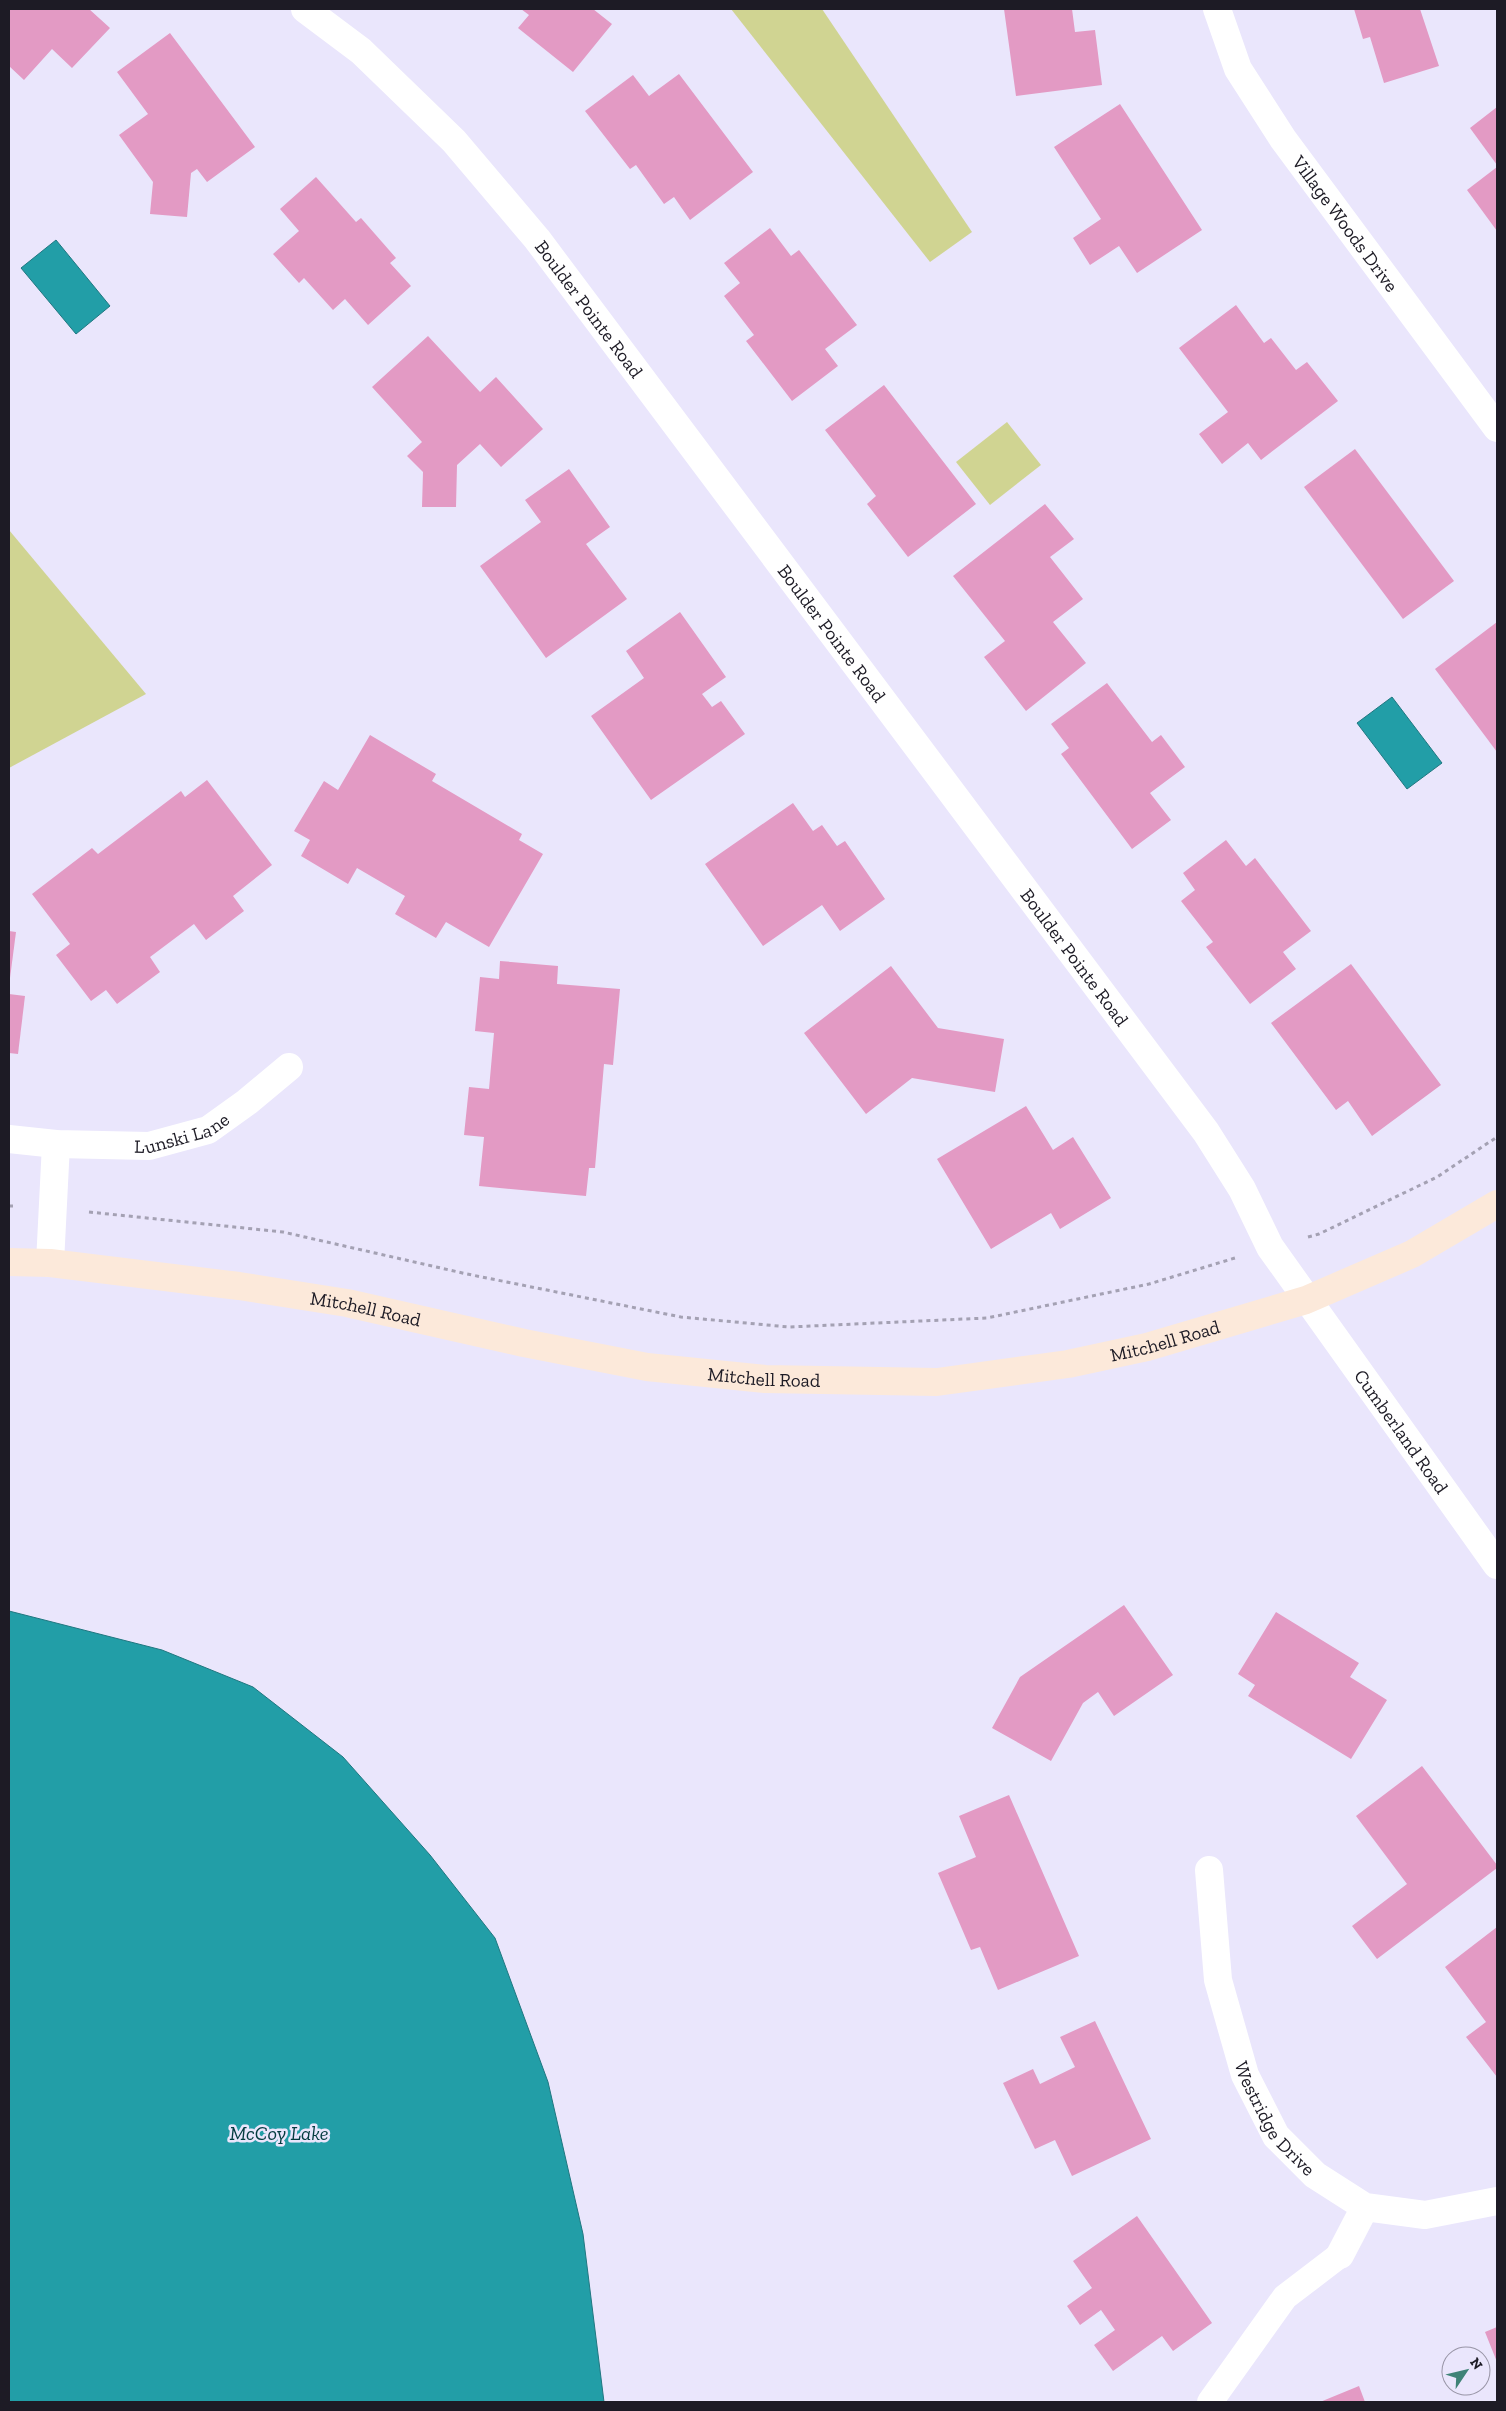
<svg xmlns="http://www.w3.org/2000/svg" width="1506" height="2411" viewBox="0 0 1506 2411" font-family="'Zilla Slab',serif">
  <rect width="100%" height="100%" fill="#eae6fc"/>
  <!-- green -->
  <g fill="#d0d492">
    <path d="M731,9H822L972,232L930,262Z"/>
    <path d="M1007,422L1041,465L990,505L956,462Z"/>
    <path d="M9,530L146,694L9,768Z"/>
  </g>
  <!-- water -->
  <g fill="#229ea7" stroke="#207780">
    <path d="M56,240L110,306L76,334L21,268Z"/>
    <path d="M1392,697L1442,763L1407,789L1357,723Z"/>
    <path d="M9,1611L162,1650L253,1687L343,1757L430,1855L495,1938L548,2082L583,2234L604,2402H9Z"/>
  </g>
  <!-- building -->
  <g fill="#e39ac4">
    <path d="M9,9H89L110,28L72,68L52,49L24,80L9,66Z"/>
    <path d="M521,9H593L612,24L573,72L518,28L529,15Z"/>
    <path d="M1004,9H1072L1075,32L1095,30L1102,85L1016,96Z"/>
    <path d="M1354,9H1420L1439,66L1384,83L1370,37L1363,39Z"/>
    <path d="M170,33L255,147L207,182L197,169L191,173L187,217L150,214L153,182L119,135L148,114L117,72Z"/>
    <path d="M679,74L753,172L690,220L674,197L664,204L636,165L630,169L585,111L633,75L649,96Z"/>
    <path d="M1120,104L1202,230L1137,273L1119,246L1090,265L1073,238L1101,219L1054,147Z"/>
    <path d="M1497,107V165L1470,128Z"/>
    <path d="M1497,167V231L1467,190Z"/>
    <path d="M316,177L356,222L361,218L396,258L390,263L411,286L368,325L345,299L333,310L304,278L299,283L273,254L299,231L280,209Z"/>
    <path d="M770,228L791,256L799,250L857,325L825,349L838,366L792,401L746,341L754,335L724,296L740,283L724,263Z"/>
    <path d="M1236,305L1264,343L1271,338L1296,370L1307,362L1338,401L1261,460L1248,443L1222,464L1199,434L1228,412L1179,348Z"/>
    <path d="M428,336L480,392L496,377L543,429L501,467L480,444L457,465L456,507H422L423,472L407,456L422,442L372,387Z"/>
    <path d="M884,385L976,504L908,557L867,504L876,496L825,430Z"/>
    <path d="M1355,449L1454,581L1403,619L1304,487Z"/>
    <path d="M569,469L610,527L586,544L627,599L546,658L480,566L541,522L525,500Z"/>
    <path d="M1045,504L1074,539L1050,557L1083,599L1053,622L1086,663L1026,711L984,657L1005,641L953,576Z"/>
    <path d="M680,612L726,677L702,694L712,707L721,701L745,734L651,800L591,716L644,678L626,651Z"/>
    <path d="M1497,622V752L1435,669Z"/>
    <path d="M1107,683L1152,742L1161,735L1185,767L1150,793L1171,820L1132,849L1061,754L1069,748L1051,724Z"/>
    <path d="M370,735L436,774L432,781L522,834L519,840L543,854L489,947L446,922L436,938L395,914L405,896L357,868L348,884L301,856L310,840L294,831L324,781L338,790Z"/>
    <path d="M207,780L272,865L233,896L244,911L206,940L194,924L150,957L160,972L117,1004L106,990L91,1001L56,955L70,944L32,894L92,848L98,854L181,791L185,797Z"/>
    <path d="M793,803L813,831L822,825L837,846L845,841L885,899L840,931L822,905L763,946L705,864Z"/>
    <path d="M1226,840L1246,866L1255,858L1311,931L1283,952L1296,969L1250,1004L1206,947L1213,942L1181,901L1195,890L1183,873Z"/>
    <path d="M9,931L16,932L10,978H9Z"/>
    <path d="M500,961L558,966L557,984L620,989L613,1065L604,1064L595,1168H589L586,1196L479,1186L484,1137L464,1135L469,1087L489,1089L494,1033L475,1031L480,977L499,979Z"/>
    <path d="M1351,964L1441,1085L1372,1136L1348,1101L1336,1110L1271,1023Z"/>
    <path d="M891,966L938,1028L1004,1039L995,1092L912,1078L866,1114L804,1033Z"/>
    <path d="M9,994L25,996L18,1054L9,1053Z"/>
    <path d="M1026,1106L1053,1150L1073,1137L1111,1198L1060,1229L1051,1213L991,1249L937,1159Z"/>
    <path d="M1124,1605L1173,1675L1114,1716L1098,1692L1083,1703L1051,1761L992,1728L1020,1677Z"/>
    <path d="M1276,1612L1359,1663L1350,1677L1387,1700L1351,1759L1248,1696L1255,1685L1238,1674Z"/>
    <path d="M1422,1766L1497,1865V1868L1377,1959L1352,1926L1407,1884L1356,1816Z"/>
    <path d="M1009,1795L1079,1956L998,1990L980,1947L971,1950L938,1873L976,1857L959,1816Z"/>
    <path d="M1497,1927V2077L1466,2037L1486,2022L1445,1967Z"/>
    <path d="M1095,2021L1151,2139L1072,2176L1055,2140L1035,2149L1003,2083L1033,2069L1040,2084L1075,2067L1060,2037Z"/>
    <path d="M1137,2216L1212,2323L1173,2351L1162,2336L1113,2371L1094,2345L1115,2330L1101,2310L1080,2325L1067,2306L1092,2288L1073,2261Z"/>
    <path d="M1497,2327V2362L1485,2332Z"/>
    <path d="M1359,2386L1365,2402H1320Z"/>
  </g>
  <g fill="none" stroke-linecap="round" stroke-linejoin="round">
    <!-- path -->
    <g stroke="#a4a1b3" stroke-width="3" stroke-dasharray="4 4" stroke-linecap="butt">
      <path d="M9,1206H16"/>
      <path d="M89,1212L283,1232L467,1274L681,1317L789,1327L987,1318L1149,1284L1235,1258"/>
      <path d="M1308,1237L1319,1234L1437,1177L1497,1137"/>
    </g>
    <!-- lane -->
    <path stroke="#fff" stroke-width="26" d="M1210,2402L1285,2297L1340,2255"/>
    <!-- street -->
    <g stroke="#fff" stroke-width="28">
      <path id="s1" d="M305,9L361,51L454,141L537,239L1206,1132L1242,1189L1270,1247L1497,1565"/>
      <path id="s2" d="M1217,9L1238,69L1283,139L1497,428"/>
      <path id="s3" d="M9,1139L56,1144L149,1146L208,1130L247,1102L289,1067"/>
      <path d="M50,1263L56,1144"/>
      <path id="s4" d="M1209,1870L1218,1980L1245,2075L1276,2136L1315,2175L1365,2207L1425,2215L1497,2201"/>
      <path d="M1340,2255L1365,2207"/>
    </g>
    <!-- secondary -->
    <path stroke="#fce9da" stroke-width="28" id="s5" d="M9,1262L50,1263L239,1286L347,1303L524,1343L647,1367L765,1379L937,1382L1068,1364L1147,1347L1306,1300L1412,1254L1497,1204"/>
  </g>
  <g text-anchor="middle" stroke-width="5" stroke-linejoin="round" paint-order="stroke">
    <!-- street labels -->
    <g font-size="19" fill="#1d1b25" stroke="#eae6fc">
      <text dy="7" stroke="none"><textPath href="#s2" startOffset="252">Village Woods Drive</textPath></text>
      <text dy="7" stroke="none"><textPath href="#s1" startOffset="415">Boulder Pointe Road</textPath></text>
      <text dy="7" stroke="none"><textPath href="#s1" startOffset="820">Boulder Pointe Road</textPath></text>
      <text dy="7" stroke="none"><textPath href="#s1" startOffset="1225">Boulder Pointe Road</textPath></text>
      <text dy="7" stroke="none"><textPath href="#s3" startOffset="175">Lunski Lane</textPath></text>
      <text dy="7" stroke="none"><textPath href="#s5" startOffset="360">Mitchell Road</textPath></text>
      <text dy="7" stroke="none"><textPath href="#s5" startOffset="1170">Mitchell Road</textPath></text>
      <text dy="7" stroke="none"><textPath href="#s5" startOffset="765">Mitchell Road</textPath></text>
      <text dy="7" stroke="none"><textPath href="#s1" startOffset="1802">Cumberland Road</textPath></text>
      <text dy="7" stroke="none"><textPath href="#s4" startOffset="262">Westridge Drive</textPath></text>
    </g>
    <!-- water labels -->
    <g font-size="20" font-style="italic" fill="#033b3f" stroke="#eae6fc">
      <text x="279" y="2140">McCoy Lake</text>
    </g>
  </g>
  <!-- border -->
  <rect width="1506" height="2411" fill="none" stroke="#1d1b25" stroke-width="20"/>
  <!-- north arrow -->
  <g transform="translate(1466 2371) rotate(55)"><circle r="24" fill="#eae6fc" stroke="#9895a6"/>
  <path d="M0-4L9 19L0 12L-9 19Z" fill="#3f8377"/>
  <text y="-8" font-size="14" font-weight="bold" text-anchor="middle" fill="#1d1b25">N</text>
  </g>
</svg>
